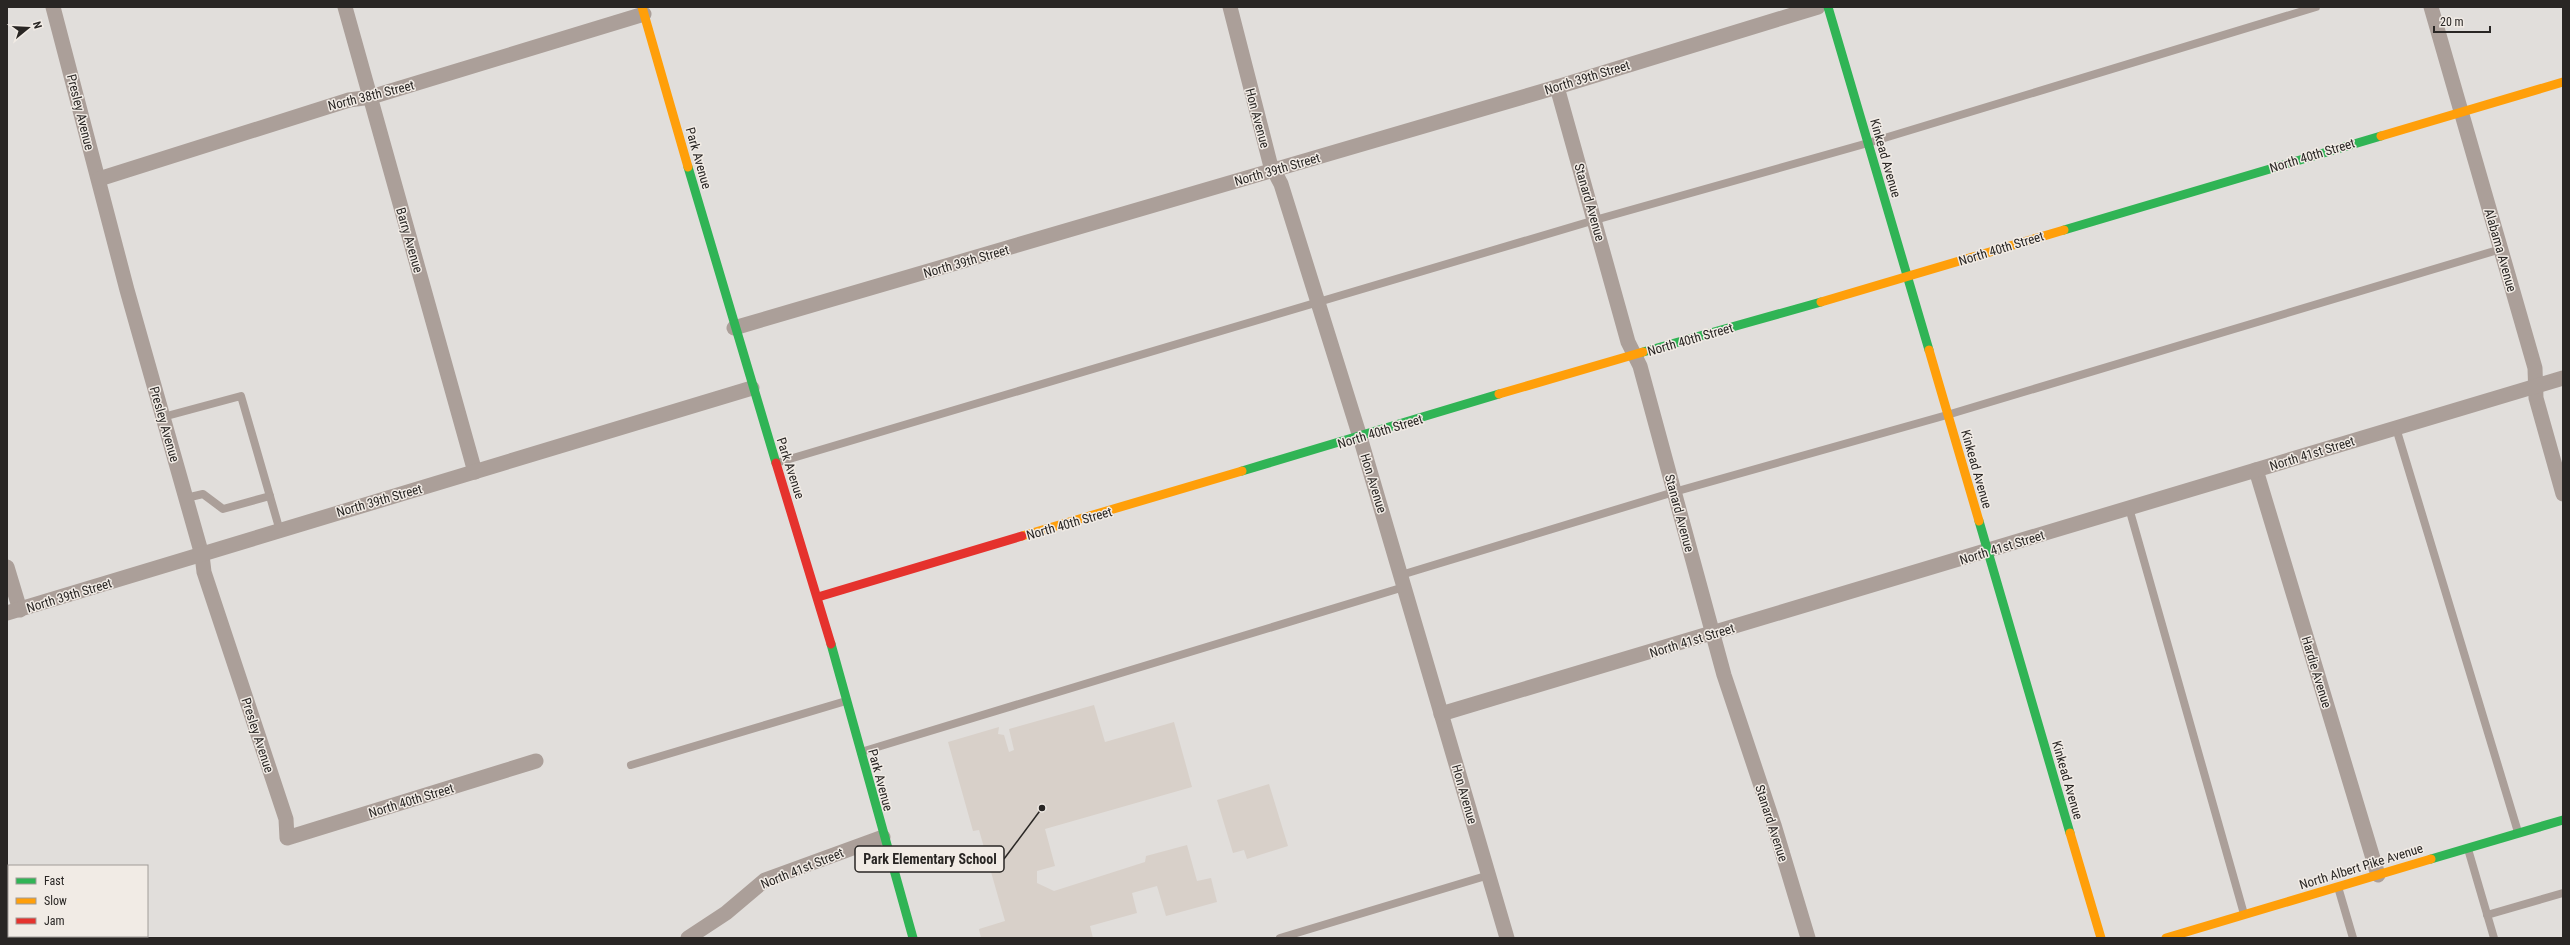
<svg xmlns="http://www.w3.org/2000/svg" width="2570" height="945" viewBox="0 0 2570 945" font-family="'Roboto Condensed',sans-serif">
  <rect width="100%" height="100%" fill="#e1dedb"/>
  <!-- built -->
  <g fill="#d8d0c9">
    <path d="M1094,705L1105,742L1174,722L1192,787L1045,829L1055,866L1037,871V883L1054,891L1145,862L1146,856L1187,845L1197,881L1211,878L1217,902L1166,916L1157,886L1132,893L1137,913L1090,926L1093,938H981L979,929L1005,921L979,830L973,831L948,742L999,727L998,734L1004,735L1009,752L1014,750L1009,729Z"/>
    <path d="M1269,784L1288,846L1247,859L1244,850L1233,853L1217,800Z"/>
  </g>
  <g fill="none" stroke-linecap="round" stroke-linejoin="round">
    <!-- lane -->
    <g stroke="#ab9f99" stroke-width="8">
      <path d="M163,417L241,396L280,531"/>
      <path d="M2396,428L2518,832"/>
      <path d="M776,463L1595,220L1868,143L2316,7"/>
      <path d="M186,498L203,494L223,509L270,496"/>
      <path d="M2129,508L2244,914"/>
      <path d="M1401,575L1674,492L1947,415L2501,249"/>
      <path d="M861,752L1404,587"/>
      <path d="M631,765L846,701"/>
      <path d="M2468,849L2494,938"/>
      <path d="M2338,887L2353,938"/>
      <path d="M2487,915L2563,893"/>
      <path d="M1280,938L1489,875"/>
    </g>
    <!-- street -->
    <g stroke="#ab9f99" stroke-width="15">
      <path d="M53,7L127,290L202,555L204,572L286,819L287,838L536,761"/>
      <path d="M345,7L475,472"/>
      <path d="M1230,7L1270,163L1281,184L1360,437L1507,938"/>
      <path d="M2431,7L2535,368L2536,398L2563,494"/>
      <path d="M1557,87L1628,342L1640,366L1724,675L1774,825L1808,938"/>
      <path d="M99,179L349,100L371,97L644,14"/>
      <path d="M734,328L1557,87L1818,7"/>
      <path d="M2256,470L2378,875"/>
      <path d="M7,567L20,610"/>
      <path d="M7,613L752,388"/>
      <path d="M1441,714L2563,378"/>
      <path d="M688,938L726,913L765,880L883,837"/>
    </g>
    <!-- fast -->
    <g stroke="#30b455" stroke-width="9">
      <path d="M1828,7L1929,350"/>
      <path d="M688,167L776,463"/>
      <path d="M2064,230L2381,136"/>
      <path d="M1643,352L1821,302"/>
      <path d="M1242,471L1499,394"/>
      <path d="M1979,521L2070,833"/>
      <path d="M831,644L913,938"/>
      <path d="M2431,859L2563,820"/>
    </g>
    <!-- slow -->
    <g stroke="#ff9f0a" stroke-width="9">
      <path d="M642,7L688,167"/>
      <path d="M2381,136L2563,82"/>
      <path d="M1821,302L2064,230"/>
      <path d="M1929,350L1979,521"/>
      <path d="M1499,394L1643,352"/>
      <path d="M1022,536L1242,471"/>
      <path d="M2070,833L2101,938"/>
      <path d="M2166,938L2431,859"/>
    </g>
    <!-- jam -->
    <g stroke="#e5322d" stroke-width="9">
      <path d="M776,463L831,644"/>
      <path d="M818,597L1022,536"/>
    </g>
  </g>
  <g text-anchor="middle" stroke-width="3" stroke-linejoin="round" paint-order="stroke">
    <!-- street labels -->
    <g font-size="13" fill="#292624" stroke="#f1ebe5">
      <text transform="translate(1587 77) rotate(-17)" y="5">North 39th Street</text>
      <text transform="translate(371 95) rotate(-14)" y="5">North 38th Street</text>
      <text transform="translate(81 112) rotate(76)" y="5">Presley Avenue</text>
      <text transform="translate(1258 118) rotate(75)" y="5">Hon Avenue</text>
      <text transform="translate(2312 155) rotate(-17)" y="5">North 40th Street</text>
      <text transform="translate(699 158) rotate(74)" y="5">Park Avenue</text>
      <text transform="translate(1886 158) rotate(74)" y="5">Kinkead Avenue</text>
      <text transform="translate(1277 169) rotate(-16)" y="5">North 39th Street</text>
      <text transform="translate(1590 202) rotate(74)" y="5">Stanard Avenue</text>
      <text transform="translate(410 240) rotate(74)" y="5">Barry Avenue</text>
      <text transform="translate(2001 248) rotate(-17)" y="5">North 40th Street</text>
      <text transform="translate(2501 250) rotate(74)" y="5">Alabama Avenue</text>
      <text transform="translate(966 261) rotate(-16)" y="5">North 39th Street</text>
      <text transform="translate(1690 339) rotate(-16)" y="5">North 40th Street</text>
      <text transform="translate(165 424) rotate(74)" y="5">Presley Avenue</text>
      <text transform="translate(1380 431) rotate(-17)" y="5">North 40th Street</text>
      <text transform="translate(2312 453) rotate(-17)" y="5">North 41st Street</text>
      <text transform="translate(791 468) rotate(72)" y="5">Park Avenue</text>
      <text transform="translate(1977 469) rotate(74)" y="5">Kinkead Avenue</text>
      <text transform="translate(1374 483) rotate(73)" y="5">Hon Avenue</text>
      <text transform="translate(379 500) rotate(-16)" y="5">North 39th Street</text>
      <text transform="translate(1680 513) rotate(75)" y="5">Stanard Avenue</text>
      <text transform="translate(1069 523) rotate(-16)" y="5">North 40th Street</text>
      <text transform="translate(2002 547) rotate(-17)" y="5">North 41st Street</text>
      <text transform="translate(69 595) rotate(-17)" y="5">North 39th Street</text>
      <text transform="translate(1692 640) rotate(-17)" y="5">North 41st Street</text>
      <text transform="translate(2317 672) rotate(73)" y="5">Hardie Avenue</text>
      <text transform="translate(258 735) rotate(72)" y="5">Presley Avenue</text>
      <text transform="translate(881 780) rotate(75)" y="5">Park Avenue</text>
      <text transform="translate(2068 780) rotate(74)" y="5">Kinkead Avenue</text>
      <text transform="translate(1465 794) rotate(74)" y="5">Hon Avenue</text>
      <text transform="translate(411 800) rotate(-17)" y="5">North 40th Street</text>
      <text transform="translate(1772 823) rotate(72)" y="5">Stanard Avenue</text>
      <text transform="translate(2361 866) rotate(-17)" y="5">North Albert Pike Avenue</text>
      <text transform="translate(802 868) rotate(-22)" y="5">North 41st Street</text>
    </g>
  </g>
  <!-- callouts -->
  <path fill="none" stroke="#292624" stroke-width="1.5" d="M1042 808L1004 859"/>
  <circle fill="#292624" stroke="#f1ebe5" stroke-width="1.5" cx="1042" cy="808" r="4"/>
  <rect fill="#f1ebe5" stroke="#292624" stroke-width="1.5" x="855" y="846" width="149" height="26" rx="4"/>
  <g font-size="14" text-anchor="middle" font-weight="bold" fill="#292624">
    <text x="930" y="864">Park Elementary School</text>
  </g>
  <!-- border -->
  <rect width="2570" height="945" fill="none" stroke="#292624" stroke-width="16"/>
  <!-- legend -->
  <rect x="8" y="865" width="140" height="72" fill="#f1ebe5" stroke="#a19c98"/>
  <rect x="16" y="878" width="20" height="6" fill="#30b455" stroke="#a19c98"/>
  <text x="44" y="885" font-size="12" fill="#292624">Fast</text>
  <rect x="16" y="898" width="20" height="6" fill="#ff9f0a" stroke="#a19c98"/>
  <text x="44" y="905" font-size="12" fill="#292624">Slow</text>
  <rect x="16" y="918" width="20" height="6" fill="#e5322d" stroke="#a19c98"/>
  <text x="44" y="925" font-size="12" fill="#292624">Jam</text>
  <!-- north arrow -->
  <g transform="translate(28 28) rotate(72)" stroke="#f1ebe5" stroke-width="3" paint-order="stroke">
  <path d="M0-3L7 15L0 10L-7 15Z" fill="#292624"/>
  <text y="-6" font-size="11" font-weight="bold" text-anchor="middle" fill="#292624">N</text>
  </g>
  <!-- scale -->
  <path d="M2434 26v6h56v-6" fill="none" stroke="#292624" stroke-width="2"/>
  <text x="2440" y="26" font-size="12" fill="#292624" stroke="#f1ebe5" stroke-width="3" paint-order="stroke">20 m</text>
</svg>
